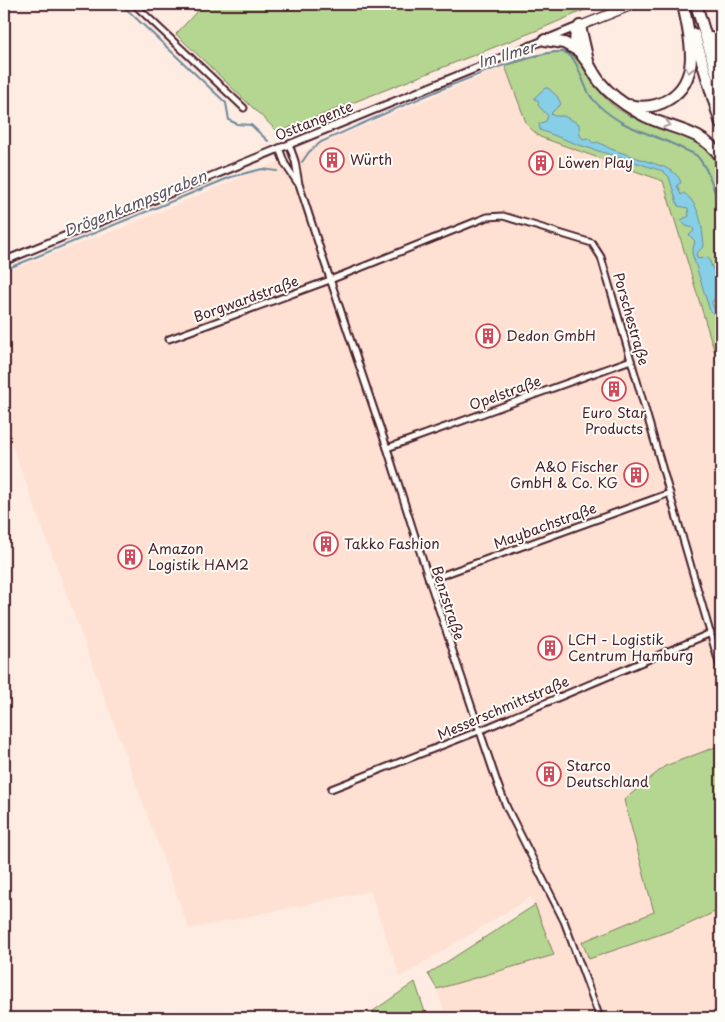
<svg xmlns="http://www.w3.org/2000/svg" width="725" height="1022" viewBox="0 0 725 1022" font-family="'Playpen Sans',sans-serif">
  <rect width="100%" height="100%" fill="#feece2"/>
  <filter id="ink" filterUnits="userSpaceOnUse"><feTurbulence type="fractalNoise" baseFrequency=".02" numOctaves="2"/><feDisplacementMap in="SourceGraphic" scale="10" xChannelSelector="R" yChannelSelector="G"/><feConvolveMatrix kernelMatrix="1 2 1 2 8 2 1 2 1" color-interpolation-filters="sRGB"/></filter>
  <g filter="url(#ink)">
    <!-- built -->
    <path fill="#fee1d3" d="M505,66L527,125L540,137L663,181L721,373V1018H446L437,989L554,955L531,897L400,977L370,891L189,929L4,423V272L126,226Z"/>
    <!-- green -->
    <g fill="#b4d690" stroke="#7f7a5e">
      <path d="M195,4H599L538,30L278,132L176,34L200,8Z"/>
      <path d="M567,51C585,64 593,87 610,103C634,124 664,123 691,137C703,145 712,155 721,166V373L663,181L540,137L527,125L505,66L552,52Z"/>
      <path d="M721,745V909L687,925L589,959L582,942L654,912L624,800L665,766Z"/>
      <path d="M535,905L554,955L437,989L428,974Z"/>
      <path d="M415,982L427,1018H363Z"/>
    </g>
    <!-- water -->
    <path fill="#86cfe7" stroke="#6e899c" d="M545,88H548L557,96L561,104L551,113L554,116H564L579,124L580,135L583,139L588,138L593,143L598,142L611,149L664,167C672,171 679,175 681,183L677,185L681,195L684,193C701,206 702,227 704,246L696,254L698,259L708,257L716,277L717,291L720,292L721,298L712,301C712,308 716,311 721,315V323L718,316L710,311L692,253L695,241L689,235L694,231L693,228L686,226L681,220L689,216L688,208L678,206L669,177L663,171L579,145L540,130L539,124L546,121L548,116L538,105L539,101L535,99V97Z"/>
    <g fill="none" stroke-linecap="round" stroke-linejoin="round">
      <!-- stream -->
      <g stroke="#6e899c" stroke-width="2">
        <path d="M121,4L226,103L229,120L237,124L251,125L268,141"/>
        <path d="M302,162L309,152L321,142C358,126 536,42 566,53C579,58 582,86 592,98C599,107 611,116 621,122C641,133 663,138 683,149C688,151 693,153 697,156C710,170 715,194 721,212"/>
        <path d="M4,270L231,177L262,169L277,171"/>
      </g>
      <!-- minor casing -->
      <g stroke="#4a1f2b" stroke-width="9">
        <g id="minor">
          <path d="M134,4L244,108"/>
          <path d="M289,144L295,161L299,184L324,261L387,448L429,580L498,785L507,808L564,921L600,1018"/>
          <path d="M279,148L285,164L297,182"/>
          <path d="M169,339L330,280L487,217L503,216L592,243L601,257L721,670"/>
          <path d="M387,448L631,360"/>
          <path d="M429,580L670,493"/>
          <path d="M331,789L479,731L711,633"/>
        </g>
      </g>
      <!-- tertiary casing -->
      <g stroke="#4a1f2b" stroke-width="10">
        <path id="tertiary" d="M4,261L579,26"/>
      </g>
      <!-- secondary casing -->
      <g stroke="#4a1f2b" stroke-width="11">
        <path id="secondary" d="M580,26L635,4"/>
      </g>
      <!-- motorway casing -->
      <g stroke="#4a1f2b" stroke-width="14">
        <g id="motorway">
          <path d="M696,4L721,88"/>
          <path d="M580,26C569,39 579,52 588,63C592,69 595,76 600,82C610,95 625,105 639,113C668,130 699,127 721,157"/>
          <path d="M580,26L588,61"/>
          <path d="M694,34L721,124"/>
          <path d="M711,38L721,55"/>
          <path d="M545,40L564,43L579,51"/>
          <path d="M628,105C642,108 657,107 669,99C703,78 689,35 683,4"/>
        </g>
      </g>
      <!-- minor -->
      <use href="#minor" stroke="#fdfcf7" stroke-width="5"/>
      <!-- tertiary -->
      <use href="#tertiary" stroke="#fdfcf7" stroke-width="6"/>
      <!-- secondary -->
      <use href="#secondary" stroke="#fdfcf7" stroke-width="8"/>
      <!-- motorway -->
      <use href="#motorway" stroke="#fdfcf7" stroke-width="10"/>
    </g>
    <!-- one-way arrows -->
    <defs><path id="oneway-chevron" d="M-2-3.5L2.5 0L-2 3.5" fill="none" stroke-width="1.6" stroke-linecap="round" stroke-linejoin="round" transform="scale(1.25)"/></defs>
    <g stroke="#ac999b">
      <use href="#oneway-chevron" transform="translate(689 70) rotate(103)"/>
      <use href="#oneway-chevron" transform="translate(667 124) rotate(17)"/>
    </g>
  </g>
  <!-- icons -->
  <defs>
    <g id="building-ring" transform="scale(1.25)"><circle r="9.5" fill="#fdfcf7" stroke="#d1495b" stroke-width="1.5"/><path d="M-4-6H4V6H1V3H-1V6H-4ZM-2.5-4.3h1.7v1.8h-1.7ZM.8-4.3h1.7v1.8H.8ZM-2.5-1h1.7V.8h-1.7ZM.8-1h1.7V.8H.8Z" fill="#d1495b"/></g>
  </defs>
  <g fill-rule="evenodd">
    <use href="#building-ring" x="332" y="160"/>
    <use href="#building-ring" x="541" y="163"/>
    <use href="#building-ring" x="488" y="336"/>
    <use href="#building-ring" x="614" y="389"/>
    <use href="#building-ring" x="636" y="475"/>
    <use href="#building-ring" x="326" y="544"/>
    <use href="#building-ring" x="130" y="557"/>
    <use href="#building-ring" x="550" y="648"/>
    <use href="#building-ring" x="549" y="774"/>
  </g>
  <g text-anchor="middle" stroke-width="4" stroke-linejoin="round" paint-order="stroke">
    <!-- street labels -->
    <g font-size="14" fill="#4a1f2b" stroke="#fdfcf7">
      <text transform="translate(314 121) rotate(-22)" y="5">Osttangente</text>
      <text transform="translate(246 299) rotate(-20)" y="5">Borgwardstraße</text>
      <text transform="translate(631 319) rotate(74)" y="5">Porschestraße</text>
      <text transform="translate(505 393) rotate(-20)" y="5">Opelstraße</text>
      <text transform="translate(545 526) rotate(-20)" y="5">Maybachstraße</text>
      <text transform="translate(448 603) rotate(72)" y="5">Benzstraße</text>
      <text transform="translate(503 708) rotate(-23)" y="5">Messerschmittstraße</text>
    </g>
    <!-- poi labels -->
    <g font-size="14" fill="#4a1f2b" stroke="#fdfcf7" text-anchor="start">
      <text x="350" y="165">Würth</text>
      <text x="558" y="168">Löwen Play</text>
      <text x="506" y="341">Dedon GmbH</text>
      <text x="614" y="418" text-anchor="middle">Euro Star<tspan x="614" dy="16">Products</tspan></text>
      <text x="618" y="472" text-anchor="end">A&amp;O Fischer<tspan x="618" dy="16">GmbH &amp; Co. KG</tspan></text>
      <text x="344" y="549">Takko Fashion</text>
      <text x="148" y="554">Amazon<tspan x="148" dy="16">Logistik HAM2</tspan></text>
      <text x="568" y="645">LCH - Logistik<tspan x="568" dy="16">Centrum Hamburg</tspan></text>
      <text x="566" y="771">Starco<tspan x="566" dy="16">Deutschland</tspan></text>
    </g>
    <!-- water labels -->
    <g font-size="15" font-style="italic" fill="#5c5463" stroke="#fdfcf7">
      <text transform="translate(507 55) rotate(-16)" y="5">Im Ilmer</text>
      <text transform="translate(135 204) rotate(-22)" y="5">Drögenkampsgraben</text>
    </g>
  </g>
  <!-- margin -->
  <rect width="725" height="1022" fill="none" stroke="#fdfcf7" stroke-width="20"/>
  <rect x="10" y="10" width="705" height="1002" fill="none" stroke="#4a1f2b" stroke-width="2" filter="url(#ink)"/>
</svg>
